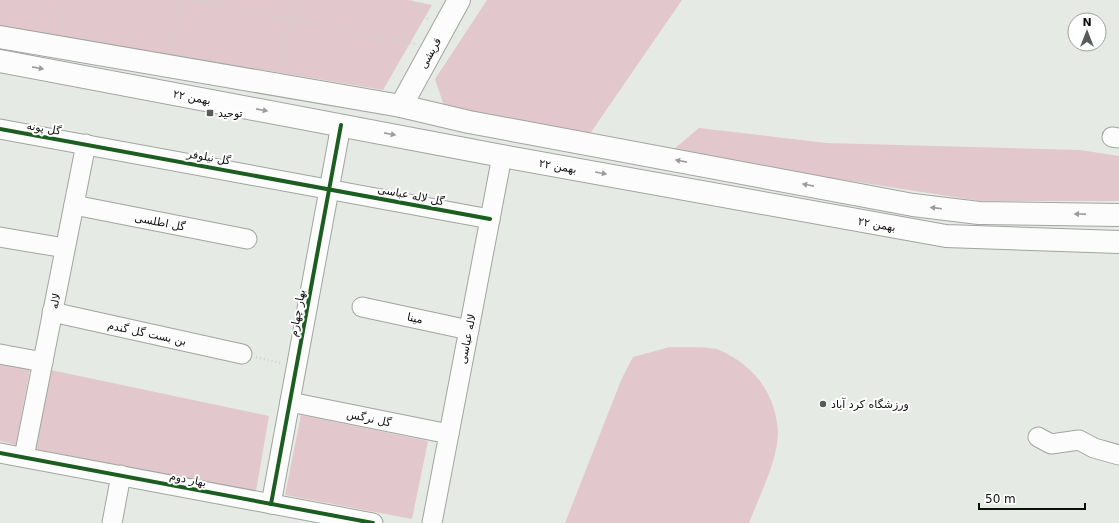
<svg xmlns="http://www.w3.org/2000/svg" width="1119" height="523" viewBox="0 0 1119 523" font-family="'DejaVu Sans',Vazirmatn,sans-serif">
  <rect width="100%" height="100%" fill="#e6eae5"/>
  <!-- green -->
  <g fill="#e2c8cd">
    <path d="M0,0H408L432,5L383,90L0,26Z"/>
    <path d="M487,0H682L587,138L446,112L435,79Z"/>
    <path d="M699,128L827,143L1080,150L1119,156V201H980L754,166L674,149Z"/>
    <path d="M670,347C681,348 711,346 719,350C754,365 776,394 778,432C778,460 759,497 749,523H565L622,378L633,357Z"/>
    <path d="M0,363L30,369L16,445L0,441Z"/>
    <path d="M51,370L269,416L256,491L35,449Z"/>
    <path d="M301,415L428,441L412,519L285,495Z"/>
  </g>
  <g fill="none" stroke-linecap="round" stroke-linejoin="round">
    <!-- minor casing -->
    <g stroke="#a1a4a0" stroke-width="21">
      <g id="minor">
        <path d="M0,129L490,219"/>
        <path d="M1112,137L1119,138"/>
        <path d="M74,205L247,239"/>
        <path d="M0,237L65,248"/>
        <path d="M362,307L469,330"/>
        <path d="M52,312L242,354"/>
        <path d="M0,354L43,362"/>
        <path d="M290,402L449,434"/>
        <path d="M1038,437L1051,444L1079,440L1094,448L1119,455"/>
        <path d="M0,453L373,523"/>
        <path d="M24,457L86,144"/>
        <path d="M271,504L341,125"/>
        <path d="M112,523L121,475"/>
        <path d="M432,523L502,156"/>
      </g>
    </g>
    <!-- major casing -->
    <g stroke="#a1a4a0" stroke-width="24">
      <g id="major">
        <path d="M0,37L401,106L469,122L913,205L979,213L1119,215"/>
        <path d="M0,61L502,156L946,236L1119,242"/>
        <path d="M401,106L459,0"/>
      </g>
    </g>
    <!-- path -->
    <g stroke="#ced0ce" stroke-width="2.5" stroke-dasharray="1 3" stroke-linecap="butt">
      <path d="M194,0L415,44"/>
      <path d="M407,0C417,2 424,11 428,20"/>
      <path d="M60,31L65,0"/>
      <path d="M172,50L181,0"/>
      <path d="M281,68L293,0"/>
      <path d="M256,357L280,363"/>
    </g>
    <!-- minor -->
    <use href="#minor" stroke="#fbfcfb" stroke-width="19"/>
    <!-- major -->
    <use href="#major" stroke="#fbfcfb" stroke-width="22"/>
    <!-- cycleway casing -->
    <g stroke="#fff" stroke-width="6">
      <g id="cycleway">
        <path d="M0,129L490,219"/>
        <path d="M0,453L373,523"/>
        <path d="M271,504L341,125"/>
      </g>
    </g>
    <!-- cycleway -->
    <use href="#cycleway" stroke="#1b5e20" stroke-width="4"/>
  </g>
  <!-- one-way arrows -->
  <defs><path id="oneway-solid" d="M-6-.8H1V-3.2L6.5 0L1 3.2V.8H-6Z"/></defs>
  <g fill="#9b9d9b">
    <use href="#oneway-solid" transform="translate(38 68) rotate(11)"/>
    <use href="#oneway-solid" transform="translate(262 110) rotate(11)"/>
    <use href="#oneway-solid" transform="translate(390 134) rotate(11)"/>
    <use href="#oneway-solid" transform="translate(681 161) rotate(-169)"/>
    <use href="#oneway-solid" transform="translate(601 173) rotate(10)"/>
    <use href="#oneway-solid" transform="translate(808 185) rotate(-169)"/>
    <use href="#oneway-solid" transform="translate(936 208) rotate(-173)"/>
    <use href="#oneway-solid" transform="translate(1080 214) rotate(-179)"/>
  </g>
  <!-- markers -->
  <g fill="#585c58" stroke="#fff" stroke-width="1.5">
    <rect x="206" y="109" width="8" height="8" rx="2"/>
    <circle cx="823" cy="404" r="4"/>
  </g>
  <g text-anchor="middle" stroke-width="4" stroke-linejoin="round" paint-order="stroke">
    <!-- street labels -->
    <g font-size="11" fill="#0c0f0c" stroke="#fff">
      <text transform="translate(430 53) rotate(-61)" y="4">قریشی</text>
      <text transform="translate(192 97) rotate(11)" y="4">۲۲ بهمن</text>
      <text transform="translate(44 128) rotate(10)" y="4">گل پونه</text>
      <text transform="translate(209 157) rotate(10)" y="4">گل نیلوفر</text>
      <text transform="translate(558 166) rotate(10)" y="4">۲۲ بهمن</text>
      <text transform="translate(411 195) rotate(11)" y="4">گل لاله عباسی</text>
      <text transform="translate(160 222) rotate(11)" y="4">گل اطلسی</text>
      <text transform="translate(877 224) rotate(10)" y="4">۲۲ بهمن</text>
      <text transform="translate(55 301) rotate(-79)" y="4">لاله</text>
      <text transform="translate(297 313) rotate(-80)" y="4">بهار چهارم</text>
      <text transform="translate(415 318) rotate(12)" y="4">مینا</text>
      <text transform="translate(147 333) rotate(12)" y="4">بن بست گل گندم</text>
      <text transform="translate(467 339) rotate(-79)" y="4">لاله عباسی</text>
      <text transform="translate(369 418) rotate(12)" y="4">گل نرگس</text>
      <text transform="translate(188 479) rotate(11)" y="4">بهار دوم</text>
    </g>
    <!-- poi labels -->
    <g font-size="11" fill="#0c0f0c" stroke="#fff" text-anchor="start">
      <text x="218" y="117">توحید</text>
      <text x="831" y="408">ورزشگاه کرد آباد</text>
    </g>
  </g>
  <!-- north arrow -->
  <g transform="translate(1087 32)"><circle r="19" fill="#ffffff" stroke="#9e9f9e"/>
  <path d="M0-3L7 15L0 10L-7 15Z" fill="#585c58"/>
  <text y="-6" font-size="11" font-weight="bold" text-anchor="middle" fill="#0c0f0c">N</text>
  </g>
  <!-- scale -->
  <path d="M979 503v6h106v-6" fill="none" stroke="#0c0f0c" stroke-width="2"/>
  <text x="985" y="503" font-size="12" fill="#0c0f0c" stroke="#ffffff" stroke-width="3" paint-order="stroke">50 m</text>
</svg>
